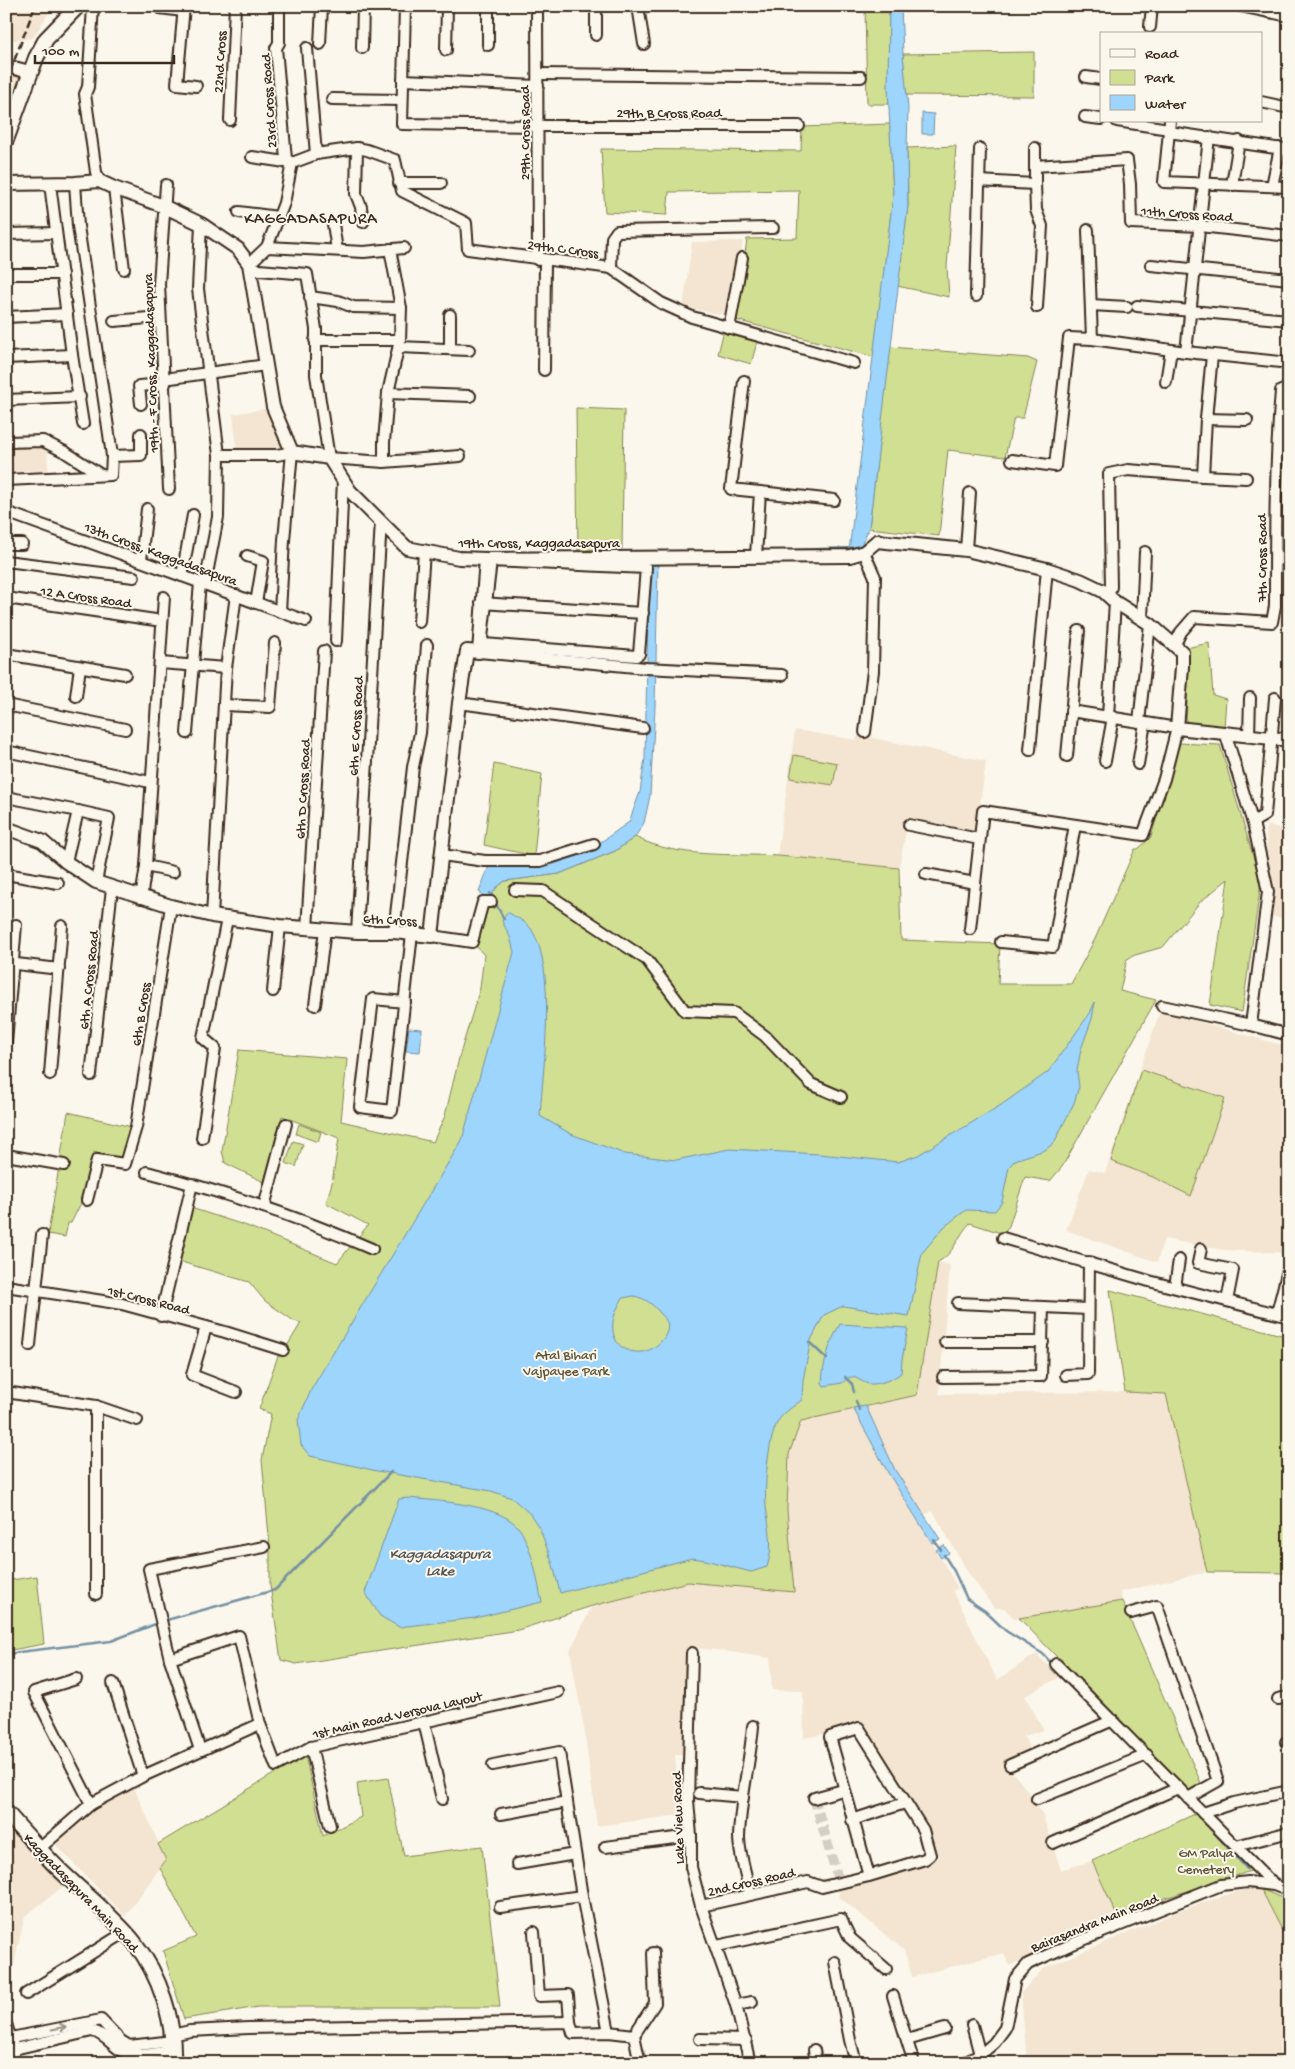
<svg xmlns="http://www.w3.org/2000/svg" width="1295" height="2069" viewBox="0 0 1295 2069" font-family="'Gochi Hand',sans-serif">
  <rect width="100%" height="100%" fill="#fbf7ec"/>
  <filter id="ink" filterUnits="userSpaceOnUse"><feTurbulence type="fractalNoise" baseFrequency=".02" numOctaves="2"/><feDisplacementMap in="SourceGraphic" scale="10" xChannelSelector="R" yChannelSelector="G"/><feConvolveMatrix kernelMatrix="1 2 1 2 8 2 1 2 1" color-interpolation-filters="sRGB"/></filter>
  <g filter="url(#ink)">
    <!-- built -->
    <g fill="#f3e5d1">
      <path d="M17,6H53L33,38L6,41V35Z"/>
      <path d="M6,72L20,75L6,117Z"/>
      <path d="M743,241L730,316L683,307L692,242Z"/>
      <path d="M269,408L283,443L284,451L237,452L233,414Z"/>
      <path d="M47,445L48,471L6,472V446Z"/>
      <path d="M795,730L856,740L858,735L986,761L976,835L908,821L899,868L777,856Z"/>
      <path d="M1266,825L1289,830V919L1270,916L1273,890L1267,851Z"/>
      <path d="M1160,1011L1289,1047V1243L1286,1253L1224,1250L1164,1239L1157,1262L1066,1230L1089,1169L1105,1173Z"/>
      <path d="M938,1262L950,1265L939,1394L1125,1392L1166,1394L1207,1572L1120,1592L1122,1601L1015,1619L1004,1608H994L967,1571L933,1511L918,1518L958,1588L953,1591L997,1680L1036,1654L1060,1677L1025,1696L1044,1730L1024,1736L1031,1753L1005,1763L1031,1795L1043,1816L1061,1870L1092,1861L1117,1916L1009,1966L1004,1953L912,1977L904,1950L839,1897L838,1887L940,1857L859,1727L804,1738L803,1691L772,1690L770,1658L717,1650L691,1648L686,1755H675L680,1815L597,1826L584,1728L570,1651L592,1606L688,1582L794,1592L787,1510L789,1454L801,1421L917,1395Z"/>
      <path d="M132,1783L166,1860L125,1916L52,1841L92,1806Z"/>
      <path d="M6,1823L65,1885L25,1916L13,1968L6,1970Z"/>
      <path d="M1261,1889L1281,1928L1289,1952V2063H1027L1021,1993L1044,1968L1189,1907L1242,1890Z"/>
    </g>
    <!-- green -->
    <g fill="#d1df92" stroke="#868458">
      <path d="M865,6H889V104H867Z"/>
      <path d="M1034,52V96L906,95L903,54Z"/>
      <path d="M890,124L893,196L874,357L736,320L747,239L797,238L799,190L669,192L667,215L605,212L601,149L801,151L802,127Z"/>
      <path d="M956,146L947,267L949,297L897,286L908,206L907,148Z"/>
      <path d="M725,326L759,335L751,364L718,354Z"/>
      <path d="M890,347L1028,358L1037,362L1023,418H1014L1005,457L948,450L939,536L869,528Z"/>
      <path d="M576,408L624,410L622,549L578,550Z"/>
      <path d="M1209,643L1213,695L1226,699L1224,728L1186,722L1188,681L1186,648Z"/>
      <path d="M1178,743L1220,745L1261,883L1242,1012L1210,1005L1228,879L1200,902L1163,947L1135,955L1127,959L1120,991L1156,1000L1062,1167L1050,1181L1025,1177L1009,1226L1004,1234L970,1223C958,1235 954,1254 938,1262L917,1395L801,1421L789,1454L787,1510L794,1592L688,1582L592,1606L518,1630L296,1664L281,1660L270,1585V1547L262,1460L271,1414L259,1409L278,1356H281L301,1323L294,1321L265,1301L249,1282L178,1261L191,1208L247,1226L337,1263L368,1225L326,1203L332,1183L339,1138L282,1116L264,1182L225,1163L222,1151L239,1050L347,1059L341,1121L433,1142L445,1116L460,1054L480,988L484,955L476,946L487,898L491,897L496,888L505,881L559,874L615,851L635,837C679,859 730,853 778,856C818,859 859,864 899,868L901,940L1000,944L998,984H1071L1095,939L1135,849H1138L1151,837Z"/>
      <path d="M794,755L837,763L833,785L790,778Z"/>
      <path d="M494,764L542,774L534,856L484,845Z"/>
      <path d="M1141,1070L1225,1098L1191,1196L1153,1177L1111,1161Z"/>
      <path d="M68,1112L132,1127L121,1160L94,1152L81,1203L71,1223H68L65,1237L48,1234Z"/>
      <path d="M299,1124L321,1132L318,1142L296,1134Z"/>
      <path d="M293,1141L303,1144L296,1167L286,1163Z"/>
      <path d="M1110,1290L1289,1337V1573L1207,1572L1166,1394L1125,1392Z"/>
      <path d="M37,1576L44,1644L6,1651V1581Z"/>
      <path d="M1122,1601L1201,1783L1187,1791L1019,1618Z"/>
      <path d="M305,1755L323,1836L361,1817L357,1783L388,1778L404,1856L482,1846L500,2007H258L184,2019L163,1951L196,1937L160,1868L166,1860L158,1844Z"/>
      <path d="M1197,1813L1211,1830L1254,1870L1150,1903L1117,1916L1092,1861Z"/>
      <path d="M1261,1889L1289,1901V1952L1281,1928Z"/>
    </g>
    <!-- water -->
    <g fill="#9dd5fc" stroke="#7691a3" fill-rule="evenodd">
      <path d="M889,6H901L903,54L908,108L907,148L908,206L869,528L859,550L849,551L893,196L888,87Z"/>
      <path d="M922,113L934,114L933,134H922Z"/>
      <path d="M649,565H658L655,707L650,796L644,823L635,837L615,851L559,874L505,881L496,888L491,897L487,898L479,892L489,866L591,849L629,822L640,792L645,758Z"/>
      <path d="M507,912C514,916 527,922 532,930C557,971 543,1067 540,1116L571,1134L625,1154L676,1160L729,1149L819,1154L898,1162L918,1155L1001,1105L1048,1072L1090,1013L1095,1002L1092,1019L1081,1049L1077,1071L1079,1087L1074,1103L1054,1143L1045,1150L1015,1160L1009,1167L1002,1202L995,1211L966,1210L944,1227L922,1253L909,1316L843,1306L824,1315L811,1340L803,1380L802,1400C794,1406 781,1414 777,1423C768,1441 764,1487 766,1507C769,1528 774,1547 767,1567L751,1572L705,1560L692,1558L560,1593L553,1565L540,1529L530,1514L512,1498L491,1491L377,1471L310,1456L301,1445L298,1420L312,1388L462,1140L514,952L510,937L502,921ZM634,1296C648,1299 654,1306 662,1315C669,1322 669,1328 665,1336C645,1369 590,1349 623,1298Z"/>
      <path d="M409,1028L422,1029L420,1052L406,1051Z"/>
      <path d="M840,1324L908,1328L902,1360L901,1373C894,1379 879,1385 869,1384C863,1383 857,1377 850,1377L842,1383L824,1386L822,1383C823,1362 830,1342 840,1324Z"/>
      <path d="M866,1406L895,1470L940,1539L932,1543L887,1471L853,1408Z"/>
      <path d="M408,1498C437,1501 505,1504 521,1531C533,1552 537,1579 542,1602L475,1618L399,1627L380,1616L365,1592L399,1499Z"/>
      <path d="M944,1545L949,1553L941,1558L936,1550Z"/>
    </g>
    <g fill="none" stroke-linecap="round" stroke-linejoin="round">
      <!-- stream -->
      <g stroke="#7691a3" stroke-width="2.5">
        <path d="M793,550L852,548"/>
        <path d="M490,893L504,919"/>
        <path d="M809,1342L827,1359"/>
        <path d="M845,1377L852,1384L854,1392"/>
        <path d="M856,1401L859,1410"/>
        <path d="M934,1540L941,1550"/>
        <path d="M944,1555L954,1571L967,1599L985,1611L1006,1631L1043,1654L1053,1665"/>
        <path d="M163,1621L275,1590L391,1472"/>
        <path d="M6,1655L19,1652L111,1641L158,1623"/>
        <path d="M1198,1815L1247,1869"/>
      </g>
      <!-- minor-tunnel -->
      <path stroke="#d5cec3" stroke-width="10" stroke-dasharray="10 5" stroke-linecap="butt" d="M814,1798L839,1882"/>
      <!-- minor casing -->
      <g stroke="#3b2a1e" stroke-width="14">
        <g id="minor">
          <path d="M93,6L88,87L85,94L96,172L99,181"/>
          <path d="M184,6L177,84L196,86"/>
          <path d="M405,6L402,124L539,126H799"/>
          <path d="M488,6V45"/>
          <path d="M537,6L538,260"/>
          <path d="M596,6V35"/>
          <path d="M638,6L644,44"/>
          <path d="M1240,6L1289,16"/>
          <path d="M6,8L7,6"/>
          <path d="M160,8L183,11"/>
          <path d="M1150,27L1152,6"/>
          <path d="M320,44L322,6"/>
          <path d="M307,48L316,154"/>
          <path d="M362,48L363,6"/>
          <path d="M446,50L447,6"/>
          <path d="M538,74L861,77"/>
          <path d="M1086,77L1101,79"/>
          <path d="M403,80L538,86"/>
          <path d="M332,99L402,100"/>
          <path d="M1261,102L1289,108"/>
          <path d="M1085,117L1101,119"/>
          <path d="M230,120L235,6"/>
          <path d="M1117,121L1169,129"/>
          <path d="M1170,121L1164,182L1289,187"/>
          <path d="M1169,132L1289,150"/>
          <path d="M1209,137L1186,352L1289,363"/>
          <path d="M357,148L356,194L361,207L363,222"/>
          <path d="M252,157L292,163L316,154L357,148L367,150L395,160L402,191L466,223L468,249L611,268L661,303L692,317L854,363"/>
          <path d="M1035,166L1127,160L1130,184L1131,223L1200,226L1289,236"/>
          <path d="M979,181L1035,184V148"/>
          <path d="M399,183H441"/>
          <path d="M50,184L72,355L83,424"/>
          <path d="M1035,184L1036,210L1042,226L1037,307"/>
          <path d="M166,185L159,284L169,489"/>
          <path d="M1232,185L1239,141"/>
          <path d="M1272,186L1280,148"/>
          <path d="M114,188L124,269"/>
          <path d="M239,212L278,217"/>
          <path d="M201,224L198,289L219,455L218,517L205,584"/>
          <path d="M333,224L337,250"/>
          <path d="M1088,230L1092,339"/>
          <path d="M6,234L56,233"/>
          <path d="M267,247L284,203L292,163L286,159L276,48L279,43V6"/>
          <path d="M390,249L401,308L400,340L388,393L384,442V462L329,458L316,375V329L307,274L259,270L249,264L267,247L364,252L404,248"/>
          <path d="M1151,265L1289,279"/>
          <path d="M611,268L612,238L617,231L773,228"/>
          <path d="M6,274H62"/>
          <path d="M976,296L980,149"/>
          <path d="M310,297L338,301L353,307L401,308"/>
          <path d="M1091,305L1127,307"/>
          <path d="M1137,306L1289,320"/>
          <path d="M450,315V349"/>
          <path d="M6,317L67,314"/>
          <path d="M114,321L160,317"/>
          <path d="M729,328L742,258"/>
          <path d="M315,340H400"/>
          <path d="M399,347L469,350"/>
          <path d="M6,358L72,355"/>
          <path d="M544,370L545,260"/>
          <path d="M164,379L266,365"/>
          <path d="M744,381L731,489L760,492L756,556"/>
          <path d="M1166,382L1171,350"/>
          <path d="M388,393L470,396"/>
          <path d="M6,400L80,397"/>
          <path d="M141,404L139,386L165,384"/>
          <path d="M1206,419L1247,420"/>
          <path d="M6,442L43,441L65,452L101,475"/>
          <path d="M219,455H277L292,452L284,540L280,612"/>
          <path d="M112,456L141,455V434"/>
          <path d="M1012,460L1055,466L1069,338L1092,339L1186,352"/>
          <path d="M384,462L460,456"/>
          <path d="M1203,476L1246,478"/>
          <path d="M6,480L111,475L112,456L109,434L78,226L75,183"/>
          <path d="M760,492L834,500"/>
          <path d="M6,512L306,621"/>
          <path d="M6,544H22"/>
          <path d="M966,550L970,493"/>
          <path d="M864,552L875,577L873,671L865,732"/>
          <path d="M247,556L263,561L256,603"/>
          <path d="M141,560L147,509"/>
          <path d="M6,561L134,577"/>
          <path d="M491,561L646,568L639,654L636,656L484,644L482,638Z"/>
          <path d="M182,576L193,515"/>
          <path d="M1108,595L1111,587L1109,474L1128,470L1203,476L1206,419L1212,355"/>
          <path d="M6,598L162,621"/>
          <path d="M481,603L643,613"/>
          <path d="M1142,618L1145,552"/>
          <path d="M419,622L424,552"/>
          <path d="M336,641L343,479"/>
          <path d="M1175,644L1181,632L1194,617L1272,622L1275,606C1275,534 1275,463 1281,391L1289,388"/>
          <path d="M479,652L646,668L782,675"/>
          <path d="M6,654L125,674"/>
          <path d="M160,663L226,668"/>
          <path d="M76,696L80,667"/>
          <path d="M459,703L643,728"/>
          <path d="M6,705L125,729"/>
          <path d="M224,705L270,707L275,643"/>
          <path d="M1108,716L1115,602"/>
          <path d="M1139,722L1150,624"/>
          <path d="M1225,732L1254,827L1268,892L1251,1025"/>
          <path d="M187,733L200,583"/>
          <path d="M1249,735L1250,698"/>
          <path d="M1030,750L1047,569"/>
          <path d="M6,751L150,782"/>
          <path d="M1067,756L1079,631"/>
          <path d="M1105,761L1113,717"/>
          <path d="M1138,764L1145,723"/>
          <path d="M6,797L78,811L66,862"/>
          <path d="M78,811L109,818L96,882"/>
          <path d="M1253,822L1265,815L1275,698"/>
          <path d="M909,825L979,839"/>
          <path d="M442,855L485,861H540L594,844"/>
          <path d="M146,866L173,872"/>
          <path d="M6,874L58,883"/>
          <path d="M926,874L975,883"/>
          <path d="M515,890L543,891L647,960L685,1011L734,1013L765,1036L811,1084L841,1097"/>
          <path d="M141,898L146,866L164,597"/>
          <path d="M212,916L226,668L236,595"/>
          <path d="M307,929L324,651"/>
          <path d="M970,929L983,811L1143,835L1164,779L1177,728L1071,711"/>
          <path d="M357,932L381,521"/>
          <path d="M394,932L413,767L420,733L427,645"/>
          <path d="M432,936L472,942L483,902H491"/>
          <path d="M1001,942L1053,947L1075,825"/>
          <path d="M8,963L59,969"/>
          <path d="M273,991L280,926"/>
          <path d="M405,1002L373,999L360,1107L392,1111L412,934"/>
          <path d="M315,1005L325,930"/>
          <path d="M1162,1006L1251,1025L1289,1035"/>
          <path d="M6,1042L16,925"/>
          <path d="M50,1074L62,926"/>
          <path d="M91,1075L112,888"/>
          <path d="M202,1138L215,1048L203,1038L227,919"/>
          <path d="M6,1155L64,1165"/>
          <path d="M147,1172C224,1192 299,1217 372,1249"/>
          <path d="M87,1200L97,1160L125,1164L136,1127L171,906"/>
          <path d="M264,1207L286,1124"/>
          <path d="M1003,1238L1149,1281L1289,1317"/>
          <path d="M1201,1249L1198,1263L1233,1270L1227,1301"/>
          <path d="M6,1286L122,1304L225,1332L283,1350"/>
          <path d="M1175,1287L1179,1260"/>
          <path d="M958,1303L1088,1309"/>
          <path d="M1277,1313L1289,1266"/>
          <path d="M161,1316L192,1184"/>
          <path d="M206,1327L192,1375L236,1392"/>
          <path d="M945,1342H1043"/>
          <path d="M30,1345L42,1235"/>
          <path d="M1066,1375L1088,1374L1089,1262"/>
          <path d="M943,1377L1041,1376L1043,1307"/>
          <path d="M6,1392L96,1406V1594"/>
          <path d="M96,1406L137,1420"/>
          <path d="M1131,1613L1157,1606L1218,1781L1188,1798"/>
          <path d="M692,1653L688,1800L691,1836V1867L701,1906L736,2005L750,2063"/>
          <path d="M170,1659L239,1636L260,1724"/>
          <path d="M1056,1664L1274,1885"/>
          <path d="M76,1679L34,1692L91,1804"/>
          <path d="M113,1683L143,1776"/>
          <path d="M1278,1699L1289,1697"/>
          <path d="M424,1722L442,1799"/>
          <path d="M1286,1742H1289"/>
          <path d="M311,1747L330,1826"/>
          <path d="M200,1750L170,1659L149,1569L264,1547"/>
          <path d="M493,1765L559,1752L582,1896L609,2032"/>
          <path d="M1010,1765L1113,1720"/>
          <path d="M699,1793L743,1797"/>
          <path d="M814,1798L843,1790"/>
          <path d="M1037,1799L1147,1755"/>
          <path d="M1203,1813L1234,1803L1289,1791"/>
          <path d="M501,1814L567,1802"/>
          <path d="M852,1820L905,1803"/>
          <path d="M1053,1843L1178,1788"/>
          <path d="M1236,1846L1289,1832"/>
          <path d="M605,1847L691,1836"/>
          <path d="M39,1849L91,1804L143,1776L260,1724L276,1766L311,1747L558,1692"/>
          <path d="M517,1864L575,1854"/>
          <path d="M750,1894C747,1876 739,1855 739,1837C740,1800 750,1763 753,1726"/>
          <path d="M701,1906L808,1882L822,1887L869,1876L925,1859L930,1855L923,1830L859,1728L830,1737L869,1876"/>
          <path d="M500,1907L582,1896"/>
          <path d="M534,1932L539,1996L568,1995L570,2022"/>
          <path d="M717,1946L841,1919L850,1938L886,1969"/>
          <path d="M835,1962L850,2040L856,2063"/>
          <path d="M26,1994L124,1933"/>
          <path d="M893,1996L914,2063"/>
          <path d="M736,2005L752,2002"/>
          <path d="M6,2024L14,2049L11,2063"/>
          <path d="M972,2025L980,2055"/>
          <path d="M172,2035L190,2031L248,2028L570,2022L573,2033L609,2032L634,2035L640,2063"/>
          <path d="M634,2035L655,2003L653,1953"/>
          <path d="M11,2038L101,2020L121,2041L129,2046L173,2041"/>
          <path d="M700,2039L746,2040"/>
          <path d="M907,2040L945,2029"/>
          <path d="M14,2049L92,2031C106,2034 113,2048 125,2053C139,2058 159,2052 173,2051"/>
          <path d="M814,2050L816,2063"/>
          <path d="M964,2063L980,2055L994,2043L1005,2028L1015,1979L1028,1964L1070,1945L1221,1885L1248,1882L1274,1885L1289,1891"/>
        </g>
      </g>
      <!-- tertiary casing -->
      <g stroke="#3b2a1e" stroke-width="16">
        <g id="tertiary">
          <path d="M6,66L30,72"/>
          <path d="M6,184L75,183L99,181L114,188L163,206L201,224L238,249L249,264L273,407L292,452L329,458L350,491L407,548L459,558L486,559L850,556L864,552L877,541L966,550L1047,569L1080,580L1103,591L1115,602L1150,624L1182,652V667L1177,728L1289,740"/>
          <path d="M6,828L42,841L66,862L96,882L171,906L212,916L280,926L357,932H394L432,936L459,703L467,651L479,652L486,559"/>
        </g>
      </g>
      <!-- secondary casing -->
      <g stroke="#3b2a1e" stroke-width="18">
        <g id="secondary">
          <path d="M6,140L36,58L46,39L78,6"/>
          <path d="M6,1812C25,1833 43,1854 63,1873C87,1896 114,1917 134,1942C160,1975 175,2021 173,2063"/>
        </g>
      </g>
      <!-- minor -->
      <use href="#minor" stroke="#fbf7ec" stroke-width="10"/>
      <!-- tertiary -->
      <use href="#tertiary" stroke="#fbf7ec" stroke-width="12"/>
      <!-- secondary -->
      <use href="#secondary" stroke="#fbf7ec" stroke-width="14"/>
      <!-- rail -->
      <path stroke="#3b2a1e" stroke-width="2.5" stroke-dasharray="8 4" stroke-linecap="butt" d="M6,82L35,6"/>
    </g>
    <!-- one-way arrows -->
    <defs><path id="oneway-shaft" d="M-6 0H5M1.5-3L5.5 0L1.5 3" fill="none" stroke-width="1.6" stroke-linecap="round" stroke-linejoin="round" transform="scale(1.25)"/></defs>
    <use stroke="#9b9085" href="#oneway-shaft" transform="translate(59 2028) rotate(-12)"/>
  </g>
  <g text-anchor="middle" stroke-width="4" stroke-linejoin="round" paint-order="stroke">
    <!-- street labels -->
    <g font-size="14" fill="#3b2a1e" stroke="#fbf7ec">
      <text transform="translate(219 62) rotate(-87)" y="5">22nd Cross</text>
      <text transform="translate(268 101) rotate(-94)" y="5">23rd Cross Road</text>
      <text x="669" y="117">29th B Cross Road</text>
      <text transform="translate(524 133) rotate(-90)" y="5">29th Cross Road</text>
      <text transform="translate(1187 213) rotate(4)" y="5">11th Cross Road</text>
      <text transform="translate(563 248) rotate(7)" y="5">29th C Cross</text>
      <text transform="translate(150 363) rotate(-92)" y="5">19th - F Cross, Kaggadasapura</text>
      <text x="539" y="547">19th Cross, Kaggadasapura</text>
      <text transform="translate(161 553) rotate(20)" y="5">13th Cross, Kaggadasapura</text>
      <text transform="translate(1261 558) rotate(-90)" y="5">7th Cross Road</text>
      <text transform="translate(86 596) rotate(8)" y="5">12 A Cross Road</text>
      <text transform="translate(355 726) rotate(-87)" y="5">6th E Cross Road</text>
      <text transform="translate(302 789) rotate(-87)" y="5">6th D Cross Road</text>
      <text transform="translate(390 919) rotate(3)" y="5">6th Cross</text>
      <text transform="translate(88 980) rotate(-84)" y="5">6th A Cross Road</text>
      <text transform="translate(140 1014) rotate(-81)" y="5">6th B Cross</text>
      <text transform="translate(149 1299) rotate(14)" y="5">1st Cross Road</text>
      <text transform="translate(397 1714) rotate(-13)" y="5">1st Main Road Versova Layout</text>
      <text transform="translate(677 1818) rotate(-92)" y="5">Lake View Road</text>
      <text transform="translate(751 1881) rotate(-13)" y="5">2nd Cross Road</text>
      <text transform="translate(82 1892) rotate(46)" y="5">Kaggadasapura Main Road</text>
      <text transform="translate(1094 1922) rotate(-22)" y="5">Bairasandra Main Road</text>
    </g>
    <!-- park labels -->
    <g font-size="14" fill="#60573b" stroke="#fbf7ec">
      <text x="566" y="1359">Atal Bihari<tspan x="566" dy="16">Vajpayee Park</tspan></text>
      <text x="1206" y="1857">GM Palya<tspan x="1206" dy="16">Cemetery</tspan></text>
    </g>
    <!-- water labels -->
    <g font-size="15" font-style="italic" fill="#545556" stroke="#fbf7ec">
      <text x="440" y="1558">Kaggadasapura<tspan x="440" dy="17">Lake</tspan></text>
    </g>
    <!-- quarter labels -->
    <g font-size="16" letter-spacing="1" fill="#3b2a1e" stroke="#fbf7ec">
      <text x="311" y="223">KAGGADASAPURA</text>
    </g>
  </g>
  <!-- margin -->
  <rect width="1295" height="2069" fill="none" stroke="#fbf7ec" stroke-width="25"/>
  <rect x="12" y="12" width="1270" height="2044" fill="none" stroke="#3b2a1e" stroke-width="2" filter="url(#ink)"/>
  <!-- legend -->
  <rect x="1100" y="32" width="162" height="90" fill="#fbf7ec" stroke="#aea59a"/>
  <rect x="1110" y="49" width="25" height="8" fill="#fbf7ec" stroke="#aea59a"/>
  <text x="1145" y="58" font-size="15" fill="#3b2a1e">Road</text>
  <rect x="1110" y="70" width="25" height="15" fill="#d1df92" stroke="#aea59a"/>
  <text x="1145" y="82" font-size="15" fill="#3b2a1e">Park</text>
  <rect x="1110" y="95" width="25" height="15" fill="#9dd5fc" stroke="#aea59a"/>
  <text x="1145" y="108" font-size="15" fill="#3b2a1e">Water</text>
  <!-- scale -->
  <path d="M35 55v8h139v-8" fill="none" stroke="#3b2a1e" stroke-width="2.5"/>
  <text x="42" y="55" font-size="15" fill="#3b2a1e" stroke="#fbf7ec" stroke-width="4" paint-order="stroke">100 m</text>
</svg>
